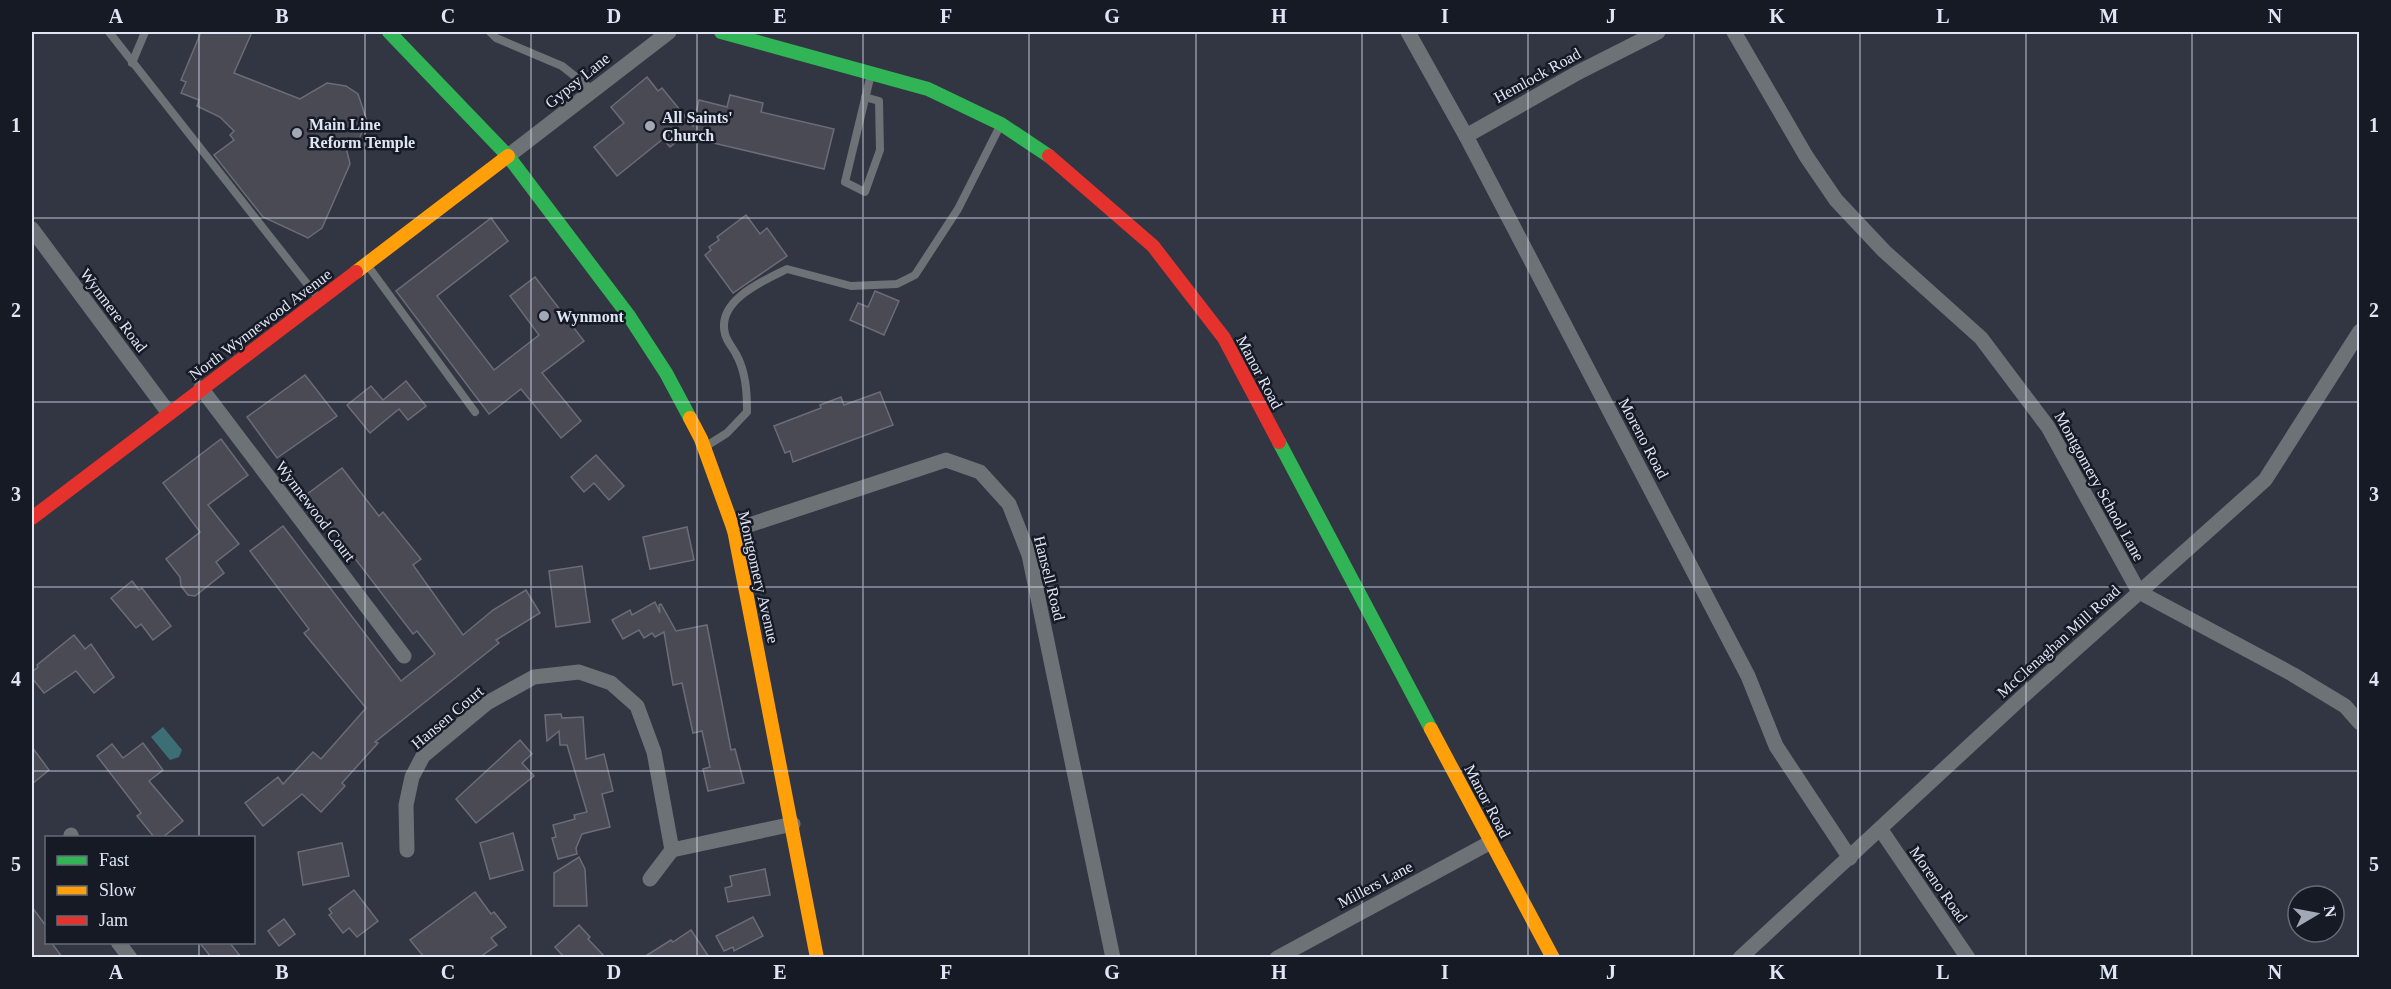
<svg xmlns="http://www.w3.org/2000/svg" width="2391" height="989" viewBox="0 0 2391 989" font-family="'Times New Roman',serif">
  <rect width="100%" height="100%" fill="#313642"/>
  <!-- water -->
  <path fill="#3c6e75" d="M163,727L182,750L179,757L170,760L151,737Z"/>
  <!-- building -->
  <g fill="#4a4a55" stroke="#6c6c77" stroke-width="1.5">
    <path d="M201,32H252L234,73L300,99L327,83L346,86L358,94L367,121L359,139L346,147L350,164L322,228L308,238L263,217L214,155L234,140L230,135L234,131L220,117L197,106L199,100L181,93L186,82L181,80Z"/>
    <path d="M647,77L658,91L662,88L693,126L699,100L727,107L730,95L763,103L761,112L834,129L824,169L684,136L670,147L663,139L617,176L594,147L624,123L611,107Z"/>
    <path d="M746,215L760,234L767,228L787,256L733,293L705,255L711,250L709,247L719,240L717,237Z"/>
    <path d="M491,218L508,241L437,296L494,370L539,335L510,296L535,277L584,341L542,373L581,421L561,438L521,389L489,414L396,291Z"/>
    <path d="M875,291L899,301L884,335L850,320L858,303L868,307Z"/>
    <path d="M305,375L337,416L277,458L247,417Z"/>
    <path d="M406,381L426,406L408,420L399,409L370,433L347,405L371,386L383,400Z"/>
    <path d="M880,392L893,425L793,462L790,451L785,453L774,426L821,408L820,405L841,397L844,405Z"/>
    <path d="M221,439L248,475L208,505L239,544L216,562L224,573L195,596L188,595L181,586L180,577L166,559L200,532L163,483Z"/>
    <path d="M596,455L624,486L609,500L594,483L584,492L571,477Z"/>
    <path d="M342,468L379,516L383,512L421,559L413,565L463,635L493,610L526,590L540,613L496,640L499,643L375,742L378,743L342,783L345,786L321,812L302,794L263,826L245,803L278,777L283,784L313,752L321,759L366,708L304,633L309,629L250,551L283,526L401,681L435,654L417,631L413,634L306,495Z"/>
    <path d="M687,527L694,560L650,569L643,537Z"/>
    <path d="M582,566L590,622L556,627L549,571Z"/>
    <path d="M132,581L139,590L142,588L171,626L153,640L141,624L136,628L111,598Z"/>
    <path d="M655,602L660,613L659,605L661,604L676,631L707,625L731,750L735,749L744,783L708,791L703,769L710,767L702,731L693,733L682,683L673,685L664,632L655,637L652,633L644,638L639,630L623,639L612,620L630,610L632,615Z"/>
    <path d="M74,635L85,649L91,644L114,677L94,693L76,671L44,693L32,678V672L38,667L37,665Z"/>
    <path d="M561,714L562,718L583,717L586,759L604,754L613,791L602,794L610,827L582,834L576,848L577,854L558,859L552,838L556,837L553,825L575,819L574,815L587,812L567,745H560L559,731L547,741L545,715Z"/>
    <path d="M520,740L532,754L522,763L534,776L476,823L456,799Z"/>
    <path d="M143,743L163,770L149,781L183,821L163,837H154L137,816L141,813L97,756L112,744L123,758Z"/>
    <path d="M32,747L49,770L32,784Z"/>
    <path d="M513,833L523,870L490,879L480,843Z"/>
    <path d="M342,843L349,876L303,885L298,852Z"/>
    <path d="M579,857L585,869L587,906H554V873Z"/>
    <path d="M765,869L770,895L728,902L725,888L732,886L730,876Z"/>
    <path d="M354,890L378,921L357,937L349,928L343,933L329,915L332,913L329,909Z"/>
    <path d="M475,892L491,914L494,912L506,927L491,938L497,945L480,957H424L410,940Z"/>
    <path d="M32,907L46,926V942H51L62,957H32Z"/>
    <path d="M753,917L763,936L734,951L733,947L724,951L716,936Z"/>
    <path d="M284,919L295,934L279,946L268,931Z"/>
    <path d="M579,925L590,937L588,939L605,957H564L555,947Z"/>
    <path d="M691,930L709,957H644L671,940L673,942Z"/>
    <path d="M199,942H229L241,957H211Z"/>
  </g>
  <g fill="none" stroke-linecap="round" stroke-linejoin="round">
    <!-- lane -->
    <g stroke="#6d7277" stroke-width="8">
      <path d="M109,32L319,299"/>
      <path d="M490,32L496,38L562,66L591,89"/>
      <path d="M132,63L145,32"/>
      <path d="M865,97L879,101L880,150L865,192L845,182L871,74"/>
      <path d="M368,266L475,412"/>
      <path d="M708,445L727,433L747,412C747,392 746,372 736,354C733,348 726,340 725,334C716,300 765,280 787,269L851,286L897,284L915,275L958,209L1000,126"/>
    </g>
    <!-- street -->
    <g stroke="#6d7277" stroke-width="15">
      <path d="M1408,32L1466,136L1748,676L1776,746L1850,858"/>
      <path d="M1734,32L1806,156L1836,200L1884,251L1981,338L2048,427L2139,592L2292,674L2345,706L2360,723"/>
      <path d="M1466,136L1579,72L1658,32"/>
      <path d="M508,156L669,32"/>
      <path d="M32,229L168,412"/>
      <path d="M201,388L404,656"/>
      <path d="M734,530L946,460L980,472L1009,504L1029,555L1113,958"/>
      <path d="M1881,830L1968,958"/>
      <path d="M71,835L72,838"/>
      <path d="M407,850L406,805L412,777L423,756L487,703L534,677L579,672L611,683L637,706L654,752L672,850L793,824"/>
      <path d="M650,879L672,850"/>
      <path d="M118,942L130,958"/>
      <path d="M1277,958L1491,842"/>
      <path d="M1740,958L2020,699L2265,480L2360,331"/>
    </g>
    <!-- fast -->
    <g stroke="#30b455" stroke-width="14">
      <path d="M389,32L508,156L629,316L666,373L690,418"/>
      <path d="M721,32L928,89L1001,124L1049,156"/>
      <path d="M1279,442L1431,729"/>
    </g>
    <!-- slow -->
    <g stroke="#ff9f0a" stroke-width="14">
      <path d="M356,272L508,156"/>
      <path d="M690,418L701,439L734,530L817,958"/>
      <path d="M1431,729L1553,958"/>
    </g>
    <!-- jam -->
    <g stroke="#e5322d" stroke-width="14">
      <path d="M1049,156L1153,246L1224,338L1279,442"/>
      <path d="M32,518L356,272"/>
    </g>
  </g>
  <!-- grid -->
  <path fill="none" stroke="#dfe5f4" stroke-width="1.5" stroke-opacity="0.55" d="M199,32V838M365,32V958M531,32V958M697,32V958M863,32V958M1029,32V958M1196,32V958M1362,32V958M1528,32V958M1694,32V958M1860,32V958M2026,32V958M2192,32V958M32,218H2360M32,402H2360M32,587H2360M32,771H2360M199,942V958"/>
  <!-- markers -->
  <g fill="#a2a8b6" stroke="#161a25" stroke-width="2">
    <circle cx="650" cy="126" r="6"/>
    <circle cx="297" cy="133" r="6"/>
    <circle cx="544" cy="316" r="6"/>
  </g>
  <g text-anchor="middle" stroke-width="5" stroke-linejoin="round" paint-order="stroke">
    <!-- street labels -->
    <g font-size="16" fill="#dfe5f4" stroke="#161a25">
      <text transform="translate(1537 75) rotate(-29)" y="6">Hemlock Road</text>
      <text transform="translate(577 80) rotate(-39)" y="6">Gypsy Lane</text>
      <text transform="translate(114 310) rotate(53)" y="6">Wynmere Road</text>
      <text transform="translate(260 324) rotate(-37)" y="6">North Wynnewood Avenue</text>
      <text transform="translate(1260 372) rotate(62)" y="6">Manor Road</text>
      <text transform="translate(1644 438) rotate(62)" y="6">Moreno Road</text>
      <text transform="translate(2100 486) rotate(61)" y="6">Montgomery School Lane</text>
      <text transform="translate(316 511) rotate(53)" y="6">Wynnewood Court</text>
      <text transform="translate(759 577) rotate(77)" y="6">Montgomery Avenue</text>
      <text transform="translate(1050 578) rotate(76)" y="6">Hansell Road</text>
      <text transform="translate(2058 641) rotate(-42)" y="6">McClenaghan Mill Road</text>
      <text transform="translate(447 717) rotate(-40)" y="6">Hansen Court</text>
      <text transform="translate(1488 801) rotate(62)" y="6">Manor Road</text>
      <text transform="translate(1375 884) rotate(-28)" y="6">Millers Lane</text>
      <text transform="translate(1939 884) rotate(55)" y="6">Moreno Road</text>
    </g>
    <!-- poi labels -->
    <g font-size="16" font-weight="bold" fill="#dfe5f4" stroke="#161a25" text-anchor="start">
      <text x="662" y="123">All Saints'<tspan x="662" dy="18">Church</tspan></text>
      <text x="309" y="130">Main Line<tspan x="309" dy="18">Reform Temple</tspan></text>
      <text x="556" y="322">Wynmont</text>
    </g>
  </g>
  <!-- border -->
  <rect width="2391" height="989" fill="none" stroke="#161a25" stroke-width="66"/>
  <!-- legend -->
  <rect x="45" y="836" width="210" height="108" fill="#161a25" stroke="#666b78" stroke-width="1.5"/>
  <rect x="57" y="856" width="30" height="9" fill="#30b455" stroke="#666b78" stroke-width="1.5"/>
  <text x="99" y="866" font-size="18" fill="#dfe5f4">Fast</text>
  <rect x="57" y="886" width="30" height="9" fill="#ff9f0a" stroke="#666b78" stroke-width="1.5"/>
  <text x="99" y="896" font-size="18" fill="#dfe5f4">Slow</text>
  <rect x="57" y="916" width="30" height="9" fill="#e5322d" stroke="#666b78" stroke-width="1.5"/>
  <text x="99" y="926" font-size="18" fill="#dfe5f4">Jam</text>
  <!-- north arrow -->
  <g transform="translate(2316 914) rotate(80)"><circle r="28" fill="#161a25" stroke="#666b78" stroke-width="1.5"/>
  <path d="M0-4.5L10 22L0 15L-10 22Z" fill="#a2a8b6"/>
  <text y="-9" font-size="16" font-weight="bold" text-anchor="middle" fill="#dfe5f4">N</text>
  </g>
  <rect x="33" y="33" width="2325" height="923" fill="none" stroke="#dfe5f4" stroke-width="2"/>
  <g font-size="20" text-anchor="middle" font-weight="bold" fill="#dfe5f4">
    <text x="116" y="23">A</text>
    <text x="282" y="23">B</text>
    <text x="448" y="23">C</text>
    <text x="614" y="23">D</text>
    <text x="780" y="23">E</text>
    <text x="946" y="23">F</text>
    <text x="1112" y="23">G</text>
    <text x="1279" y="23">H</text>
    <text x="1445" y="23">I</text>
    <text x="1611" y="23">J</text>
    <text x="1777" y="23">K</text>
    <text x="1943" y="23">L</text>
    <text x="2109" y="23">M</text>
    <text x="2275" y="23">N</text>
    <text x="16" y="132">1</text>
    <text x="2374" y="132">1</text>
    <text x="16" y="317">2</text>
    <text x="2374" y="317">2</text>
    <text x="16" y="501">3</text>
    <text x="2374" y="501">3</text>
    <text x="16" y="686">4</text>
    <text x="2374" y="686">4</text>
    <text x="16" y="871">5</text>
    <text x="2374" y="871">5</text>
    <text x="116" y="979">A</text>
    <text x="282" y="979">B</text>
    <text x="448" y="979">C</text>
    <text x="614" y="979">D</text>
    <text x="780" y="979">E</text>
    <text x="946" y="979">F</text>
    <text x="1112" y="979">G</text>
    <text x="1279" y="979">H</text>
    <text x="1445" y="979">I</text>
    <text x="1611" y="979">J</text>
    <text x="1777" y="979">K</text>
    <text x="1943" y="979">L</text>
    <text x="2109" y="979">M</text>
    <text x="2275" y="979">N</text>
  </g>
</svg>
